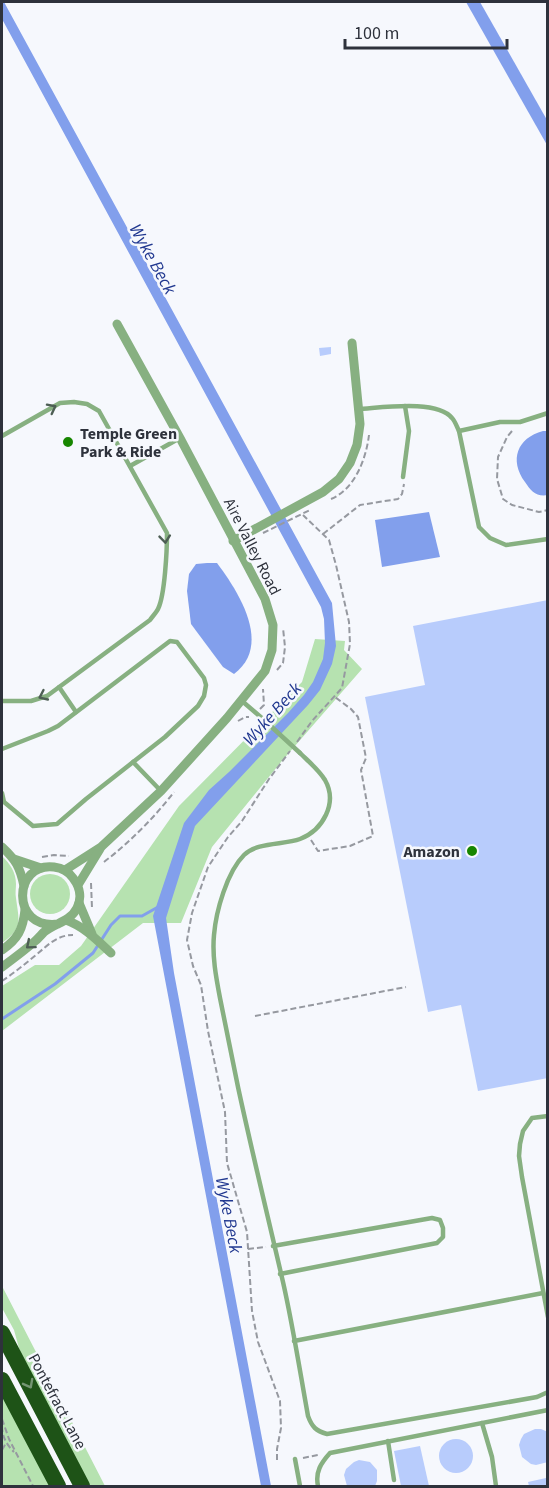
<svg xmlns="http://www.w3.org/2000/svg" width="549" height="1488" viewBox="0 0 549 1488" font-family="'Source Sans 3',sans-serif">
  <rect width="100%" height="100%" fill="#f6f8fd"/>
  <!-- green -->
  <g fill="#b6e2b0">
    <path d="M315,639L345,641L344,650L362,669L281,762L212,847L181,923H143L2,1031V986L35,965H59L81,946L179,806L302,682Z"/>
    <path d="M2,856C10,864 16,872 16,884C16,889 15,893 16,898C19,921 23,928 2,943Z"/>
    <circle cx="50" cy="894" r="20"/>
    <path d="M2,1286L105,1486H89L22,1359L14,1330L2,1308Z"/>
    <path d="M2,1380L58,1486H2Z"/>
  </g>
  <!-- water -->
  <g fill="#829fec">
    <path d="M2,2H4L332,603L336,646L332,664L320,690L308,705L195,826L166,918L174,973L271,1486H261L153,916L184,823L209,790L229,772L288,713L304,695L313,682L323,659L325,643L324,619L321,607L2,19Z"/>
    <path d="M466,2H480L547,120V145Z"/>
    <path d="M543,431H547L548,495C536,497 531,491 525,482C509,460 517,438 543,431Z"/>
    <path d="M429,512L440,557L382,567L375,520Z"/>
    <path d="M207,563H217C238,591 273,645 234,674L223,667L191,624L187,591L189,574L196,564Z"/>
  </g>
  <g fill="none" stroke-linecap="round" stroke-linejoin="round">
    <!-- stream -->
    <path stroke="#829fec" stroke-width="3" d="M2,1019L55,984L93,953L111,925L120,916H142L158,907"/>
  </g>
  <!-- building -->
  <g fill="#b8ccfc">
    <path d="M331,347V354L320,356L319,348Z"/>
    <path d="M548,600V1078L478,1091L461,1005L428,1012L365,697L425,685L413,626Z"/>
    <path d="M535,1429H541L548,1432V1462L536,1465L531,1464L522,1457L519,1445L521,1439L524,1434Z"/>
    <circle cx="456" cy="1456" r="17"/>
    <path d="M420,1446L429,1486H401L394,1451Z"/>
    <path d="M359,1460L370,1462L377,1470V1481L375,1486H347L344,1475L346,1469L354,1462Z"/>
    <path d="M546,1478L548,1486H529L528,1482Z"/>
  </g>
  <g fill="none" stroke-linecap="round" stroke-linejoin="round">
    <!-- path -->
    <g stroke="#9699a0" stroke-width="2" stroke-dasharray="6 3" stroke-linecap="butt">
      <path d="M512,431L507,437L498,457L497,479L503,499L512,505L539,512L548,510"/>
      <path d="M331,499C355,489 366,459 369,435"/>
      <path d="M323,534L360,505L398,499L402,494L404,484"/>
      <path d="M277,670L283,663L285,647L283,628"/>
      <path d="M260,709L264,705L263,689"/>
      <path d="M238,721L245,717H249"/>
      <path d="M297,742L312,721L342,688L350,644L349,622L336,565L329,540L303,515"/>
      <path d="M311,840L318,851L350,846L373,836L361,770L366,758L358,717L351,709L335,697"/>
      <path d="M42,857L54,855L69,856"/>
      <path d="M104,862C130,842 154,818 174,792"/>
      <path d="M91,883L92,908"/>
      <path d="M2,981C14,973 25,964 36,955C48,945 57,935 73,935"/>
      <path d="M255,1016L406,987"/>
      <path d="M248,1249L266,1247"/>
      <path d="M2,1419L9,1439L33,1486"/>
      <path d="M2,1426C2,1437 7,1445 14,1452"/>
      <path d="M2,1450L6,1443"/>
      <path d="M303,1458L318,1455"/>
      <path d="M277,1460V1449L281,1428L280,1401L258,1342L252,1311L247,1232L227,1163L225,1112L208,1031L201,985L193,966L187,940L192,913L208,867L228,837L242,821L269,779L290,751"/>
    </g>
    <!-- lane -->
    <g stroke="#87b081" stroke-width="4.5">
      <path d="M358,409C380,408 437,399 452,418C455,421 457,427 459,431L479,527L490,538L506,545L548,539"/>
      <path d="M459,431L500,422H520L548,413"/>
      <path d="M2,436L60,403L74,402L87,404L99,411L167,533C167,549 165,595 158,609C156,613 152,617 150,620L47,696L31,701H2"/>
      <path d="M130,466L180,438"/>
      <path d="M403,477L409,431L405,406"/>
      <path d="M59,687L76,712"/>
      <path d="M242,701L263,719"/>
      <path d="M2,749L48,731L58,726L170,641L177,642L204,678L206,685L204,696L198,706L165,737L86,799L57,824L33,826L4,802L2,793"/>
      <path d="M300,753C308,761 319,770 325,780C338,803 323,830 300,839C284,845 257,842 244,855C227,872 216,911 214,935C212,956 216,977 220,998C226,1028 232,1057 238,1087C252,1152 268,1217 283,1282C293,1326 300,1372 308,1416C312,1427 316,1431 327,1434L537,1397L548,1392"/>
      <path d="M133,762L161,791"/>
      <path d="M548,1116L532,1118L523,1131L520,1144L519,1156L522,1177L548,1317"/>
      <path d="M273,1246L432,1218L440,1220L443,1228V1237L437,1243L280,1274"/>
      <path d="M294,1341L543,1293"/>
      <path d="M482,1423L492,1457L496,1486"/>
      <path d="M388,1441L394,1480"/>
      <path d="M295,1459L300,1486"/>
      <path d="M318,1486C315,1472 321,1463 330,1453L548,1410"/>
    </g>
    <!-- street -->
    <g stroke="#87b081" stroke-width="9">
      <path d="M233,541L323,492L339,479L350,463L357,445L360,424L352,343"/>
      <path d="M2,847C16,860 20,867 24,886"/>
      <path d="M14,859L41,868"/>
      <path d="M65,870L101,847L161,791L227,718L265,671L272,650L273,625L265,599L180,438L117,324"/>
      <path d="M78,885L100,849"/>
      <path d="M79,903L92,934"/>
      <path d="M66,920C85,927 97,940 111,953"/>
      <path d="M2,950C18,939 23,929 25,910"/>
      <path d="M2,967C13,959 24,951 34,942C38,939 41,935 44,932C55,923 70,922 77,908C82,898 80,887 73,878C69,872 62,868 54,867C13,862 10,930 58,924"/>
    </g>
    <!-- highway -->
    <g stroke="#1e5317" stroke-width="16">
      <path d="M2,1333L82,1486"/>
      <path d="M2,1380L58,1486"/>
    </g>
    <!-- path-bridge -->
    <path stroke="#9699a0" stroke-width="2" stroke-dasharray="6 3" stroke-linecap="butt" d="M263,533L310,510"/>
    <!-- lane-bridge -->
    <path stroke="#87b081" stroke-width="4.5" d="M263,719L300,753"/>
  </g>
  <!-- one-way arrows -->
  <defs><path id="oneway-chevron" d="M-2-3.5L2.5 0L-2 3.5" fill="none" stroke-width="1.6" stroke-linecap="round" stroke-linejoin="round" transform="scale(1.5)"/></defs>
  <g stroke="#4d5e54">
    <use href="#oneway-chevron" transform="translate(52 408) rotate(-27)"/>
    <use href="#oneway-chevron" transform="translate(165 539) rotate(84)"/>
    <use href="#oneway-chevron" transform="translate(43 696) rotate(155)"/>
    <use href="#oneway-chevron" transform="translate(30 945) rotate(140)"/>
  </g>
  <use stroke="#749573" href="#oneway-chevron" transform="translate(29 1384) rotate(62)"/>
  <!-- markers -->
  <g fill="#178600" stroke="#f6f8fd" stroke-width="2">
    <circle cx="68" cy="442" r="6"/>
    <circle cx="472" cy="851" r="6"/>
  </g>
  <g text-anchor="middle" stroke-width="5" stroke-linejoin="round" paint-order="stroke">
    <!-- poi labels -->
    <g font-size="16" font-weight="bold" fill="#2e323c" stroke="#f6f8fd" text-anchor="start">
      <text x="80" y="439">Temple Green<tspan x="80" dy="18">Park &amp; Ride</tspan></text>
      <text x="460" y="857" text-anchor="end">Amazon</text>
    </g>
    <!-- street labels -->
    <g font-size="16" fill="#2e323c" stroke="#f6f8fd">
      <text transform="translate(253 546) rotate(63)" y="6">Aire Valley Road</text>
      <text transform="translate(58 1401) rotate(62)" y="6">Pontefract Lane</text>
    </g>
    <!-- water labels -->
    <g font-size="18" font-style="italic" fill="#213890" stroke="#f6f8fd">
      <text transform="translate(153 259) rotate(61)" y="6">Wyke Beck</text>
      <text transform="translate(272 714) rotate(-48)" y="6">Wyke Beck</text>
      <text transform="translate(229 1215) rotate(79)" y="6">Wyke Beck</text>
    </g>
  </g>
  <!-- border -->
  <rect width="549" height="1488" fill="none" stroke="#2e323c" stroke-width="6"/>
  <!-- scale -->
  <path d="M345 39v9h162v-9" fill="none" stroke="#2e323c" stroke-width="3"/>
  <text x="354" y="39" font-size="18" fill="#2e323c" stroke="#f6f8fd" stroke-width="4.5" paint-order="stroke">100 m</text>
</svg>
